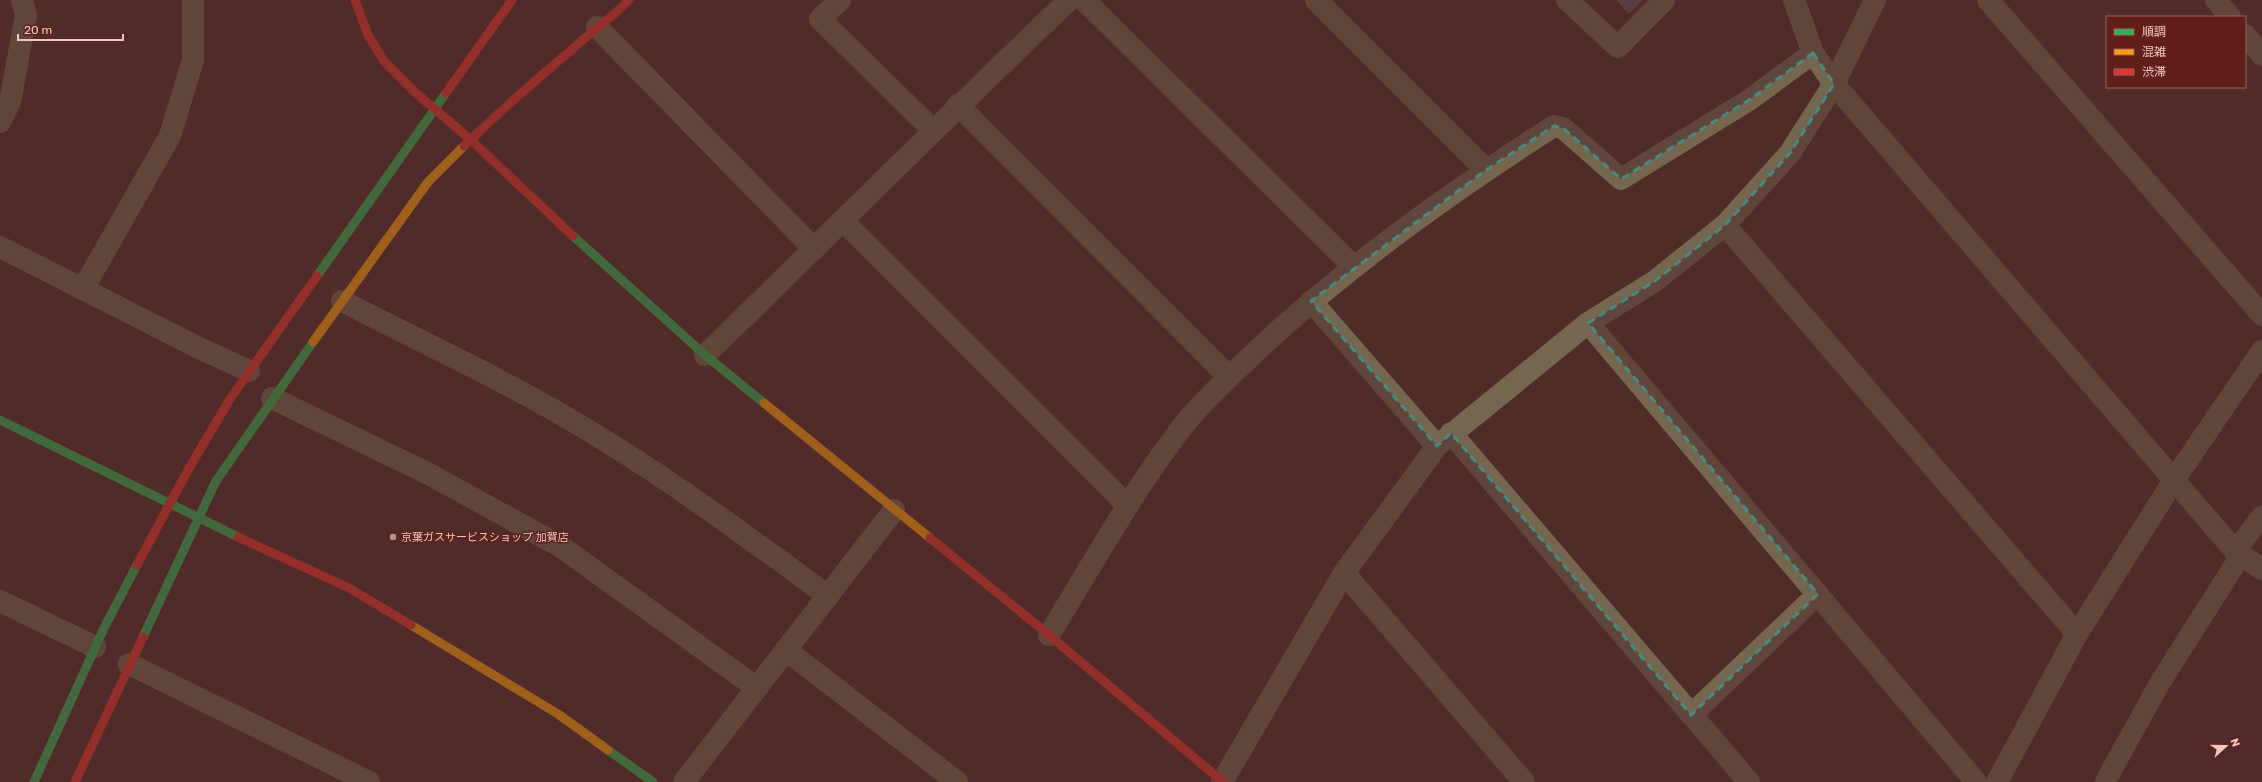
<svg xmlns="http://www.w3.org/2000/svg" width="2262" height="782" viewBox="0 0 2262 782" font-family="Rubik,'Noto Sans JP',sans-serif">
  <rect width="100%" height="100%" fill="#502c29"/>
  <!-- building -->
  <path fill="#5c505a" stroke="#70656f" d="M1617,0H1642L1629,13Z"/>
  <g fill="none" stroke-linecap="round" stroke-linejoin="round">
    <!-- lane -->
    <g stroke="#74664f" stroke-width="21">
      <path d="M2235,551L2262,516"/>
      <path d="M2105,782L2161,681L2241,555"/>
    </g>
    <!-- street -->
    <g stroke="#74664f" stroke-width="22">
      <path d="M840,0L820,19L933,130"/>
      <path d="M1084,0L1354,267"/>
      <path d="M1316,0L1486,170"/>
      <path d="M1567,0L1618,47L1664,0"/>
      <path d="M1794,0L1813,53L1834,84L2235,551L2262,569"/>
      <path d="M1988,0L2262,315"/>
      <path d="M2216,0L2230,17"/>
      <path d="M597,27L814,249"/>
      <path d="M2245,35L2262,55"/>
      <path d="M958,105L1229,377"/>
      <path d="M0,122L10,102L26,15L22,0"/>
      <path d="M843,221L1128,506"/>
      <path d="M1725,225L2077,634"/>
      <path d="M0,247L199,348L249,371"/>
      <path d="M83,289L170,136L193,60V0"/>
      <path d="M342,301C428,345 517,386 599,437C678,485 753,541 828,596"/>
      <path d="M1311,301L1437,446"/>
      <path d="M1588,323L1976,782"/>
      <path d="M705,355C827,237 946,117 1069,0"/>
      <path d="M272,398L427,473L560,546L757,688"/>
      <path d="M1451,433L1749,782"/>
      <path d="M1344,573L1524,782"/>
      <path d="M0,601L95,647"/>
      <path d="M1049,635C1090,568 1129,498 1176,435C1201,401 1235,372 1265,343C1354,261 1452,191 1554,126L1563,128L1621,179L1749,100L1813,53"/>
      <path d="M786,650L957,782"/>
      <path d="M129,664L369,782"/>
      <path d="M1691,715L1818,594"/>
      <path d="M684,782L894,510"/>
      <path d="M1222,782L1344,573L1437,446L1588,323L1655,281L1725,225L1790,153L1834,84L1875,0"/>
      <path d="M1997,782L2077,634L2174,480L2262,351"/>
    </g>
    <!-- fast -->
    <g stroke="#30b455" stroke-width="9">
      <path d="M573,236L705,355L764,403"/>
      <path d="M317,276L446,93"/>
      <path d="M0,420L238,537"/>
      <path d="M143,637L216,481L313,342"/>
      <path d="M608,750L653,782"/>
      <path d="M34,782L104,628L137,565"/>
    </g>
    <!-- slow -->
    <g stroke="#ff9f0a" stroke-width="9">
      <path d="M313,342L428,182L464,146"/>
      <path d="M764,403L930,538"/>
      <path d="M411,625L558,714L608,750"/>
    </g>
    <!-- jam -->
    <g stroke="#e5322d" stroke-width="9">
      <path d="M355,0L368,35L384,61L416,93L471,140L573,236"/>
      <path d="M446,93L512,0"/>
      <path d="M464,146C500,111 538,78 576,46C593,30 613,17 629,0"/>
      <path d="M238,537L349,588L411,625"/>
      <path d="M930,538L1049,635L1223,782"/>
      <path d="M137,565L188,470L230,399L317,276"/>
      <path d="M75,782L143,637"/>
    </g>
  </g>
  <!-- marked area -->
  <path d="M0 0H2262V782H0ZM1813,53L1834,84L1790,153L1725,225L1655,281L1588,323L1818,594L1691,715L1451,433L1437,446L1311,301L1486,170L1554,126L1563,128L1621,179L1749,100Z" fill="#502c29" fill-opacity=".55" fill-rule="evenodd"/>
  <path fill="none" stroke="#478a82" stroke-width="3" stroke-dasharray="8 5" stroke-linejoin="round" d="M1813,53L1834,84L1790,153L1725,225L1655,281L1588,323L1818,594L1691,715L1451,433L1437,446L1311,301L1486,170L1554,126L1563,128L1621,179L1749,100Z"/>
  <!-- markers -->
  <circle fill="#b8918b" stroke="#601f19" stroke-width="1.5" cx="393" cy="537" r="4"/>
  <g text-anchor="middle" stroke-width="3" stroke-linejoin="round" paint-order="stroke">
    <!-- poi labels -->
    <g font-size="11" fill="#f0c7c0" stroke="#601f19" text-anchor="start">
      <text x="401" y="541">京葉ガスサービスショップ 加賀店</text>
    </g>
  </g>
  <!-- legend -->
  <rect x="2106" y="16" width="140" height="72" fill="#601f19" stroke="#9a625c"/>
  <rect x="2114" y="29" width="20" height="6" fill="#30b455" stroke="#9a625c"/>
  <text x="2142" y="36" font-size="12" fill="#f0c7c0">順調</text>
  <rect x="2114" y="49" width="20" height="6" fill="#ff9f0a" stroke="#9a625c"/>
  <text x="2142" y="56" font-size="12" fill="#f0c7c0">混雑</text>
  <rect x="2114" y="69" width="20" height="6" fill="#e5322d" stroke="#9a625c"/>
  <text x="2142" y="76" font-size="12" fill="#f0c7c0">渋滞</text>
  <!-- north arrow -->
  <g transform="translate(2226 746) rotate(69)" stroke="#601f19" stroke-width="3" paint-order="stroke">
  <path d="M0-3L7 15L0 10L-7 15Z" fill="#f0c7c0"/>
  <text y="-6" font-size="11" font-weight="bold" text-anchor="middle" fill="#f0c7c0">N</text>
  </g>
  <!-- scale -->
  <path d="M18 34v6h105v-6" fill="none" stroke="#f0c7c0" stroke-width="2"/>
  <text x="24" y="34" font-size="12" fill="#f0c7c0" stroke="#601f19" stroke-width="3" paint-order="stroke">20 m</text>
</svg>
